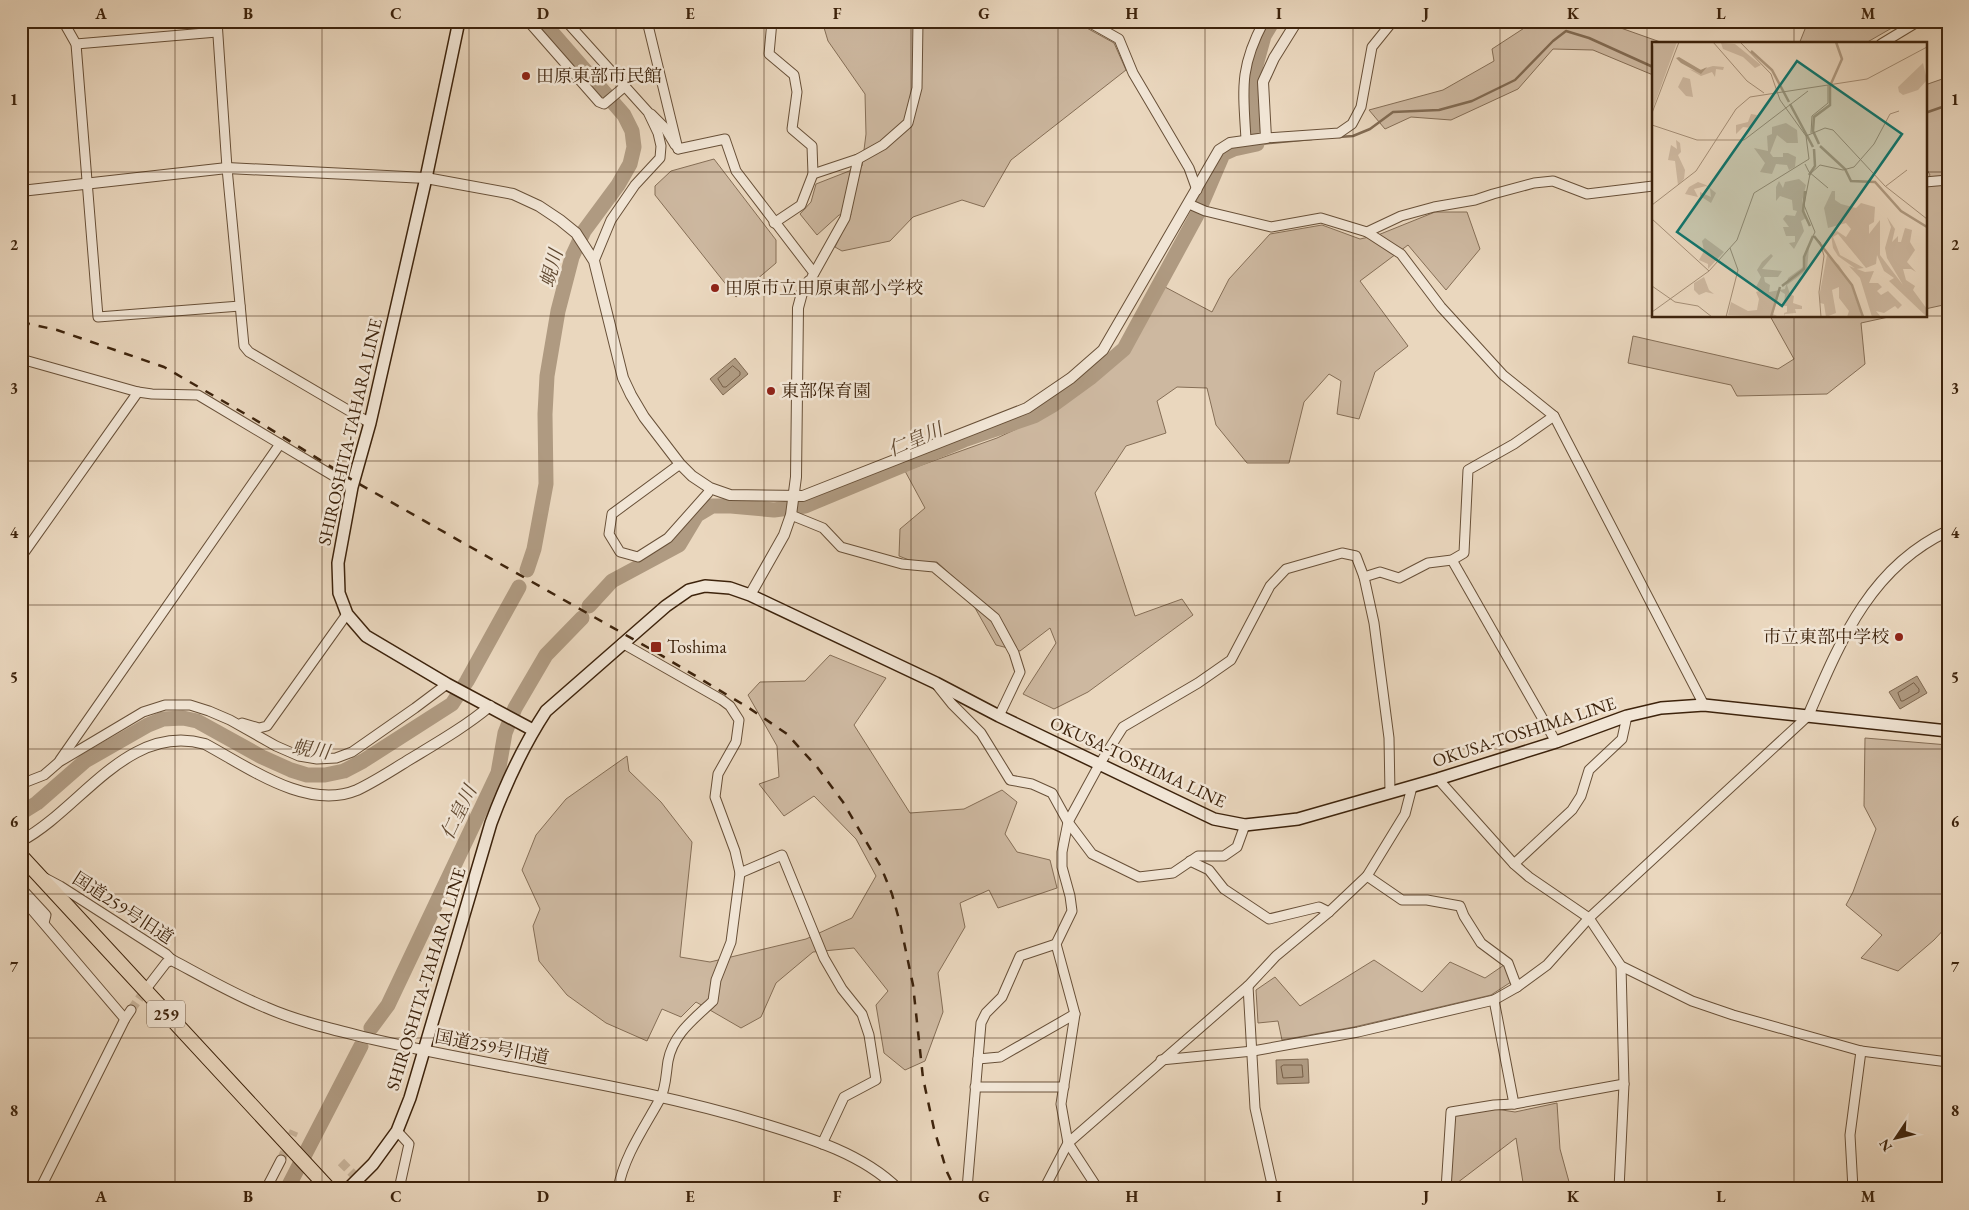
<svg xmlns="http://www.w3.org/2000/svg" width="1969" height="1210" viewBox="0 0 1969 1210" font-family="'EB Garamond','Noto Serif JP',serif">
  <rect width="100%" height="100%" fill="#ead7be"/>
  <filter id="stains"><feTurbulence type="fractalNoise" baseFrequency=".004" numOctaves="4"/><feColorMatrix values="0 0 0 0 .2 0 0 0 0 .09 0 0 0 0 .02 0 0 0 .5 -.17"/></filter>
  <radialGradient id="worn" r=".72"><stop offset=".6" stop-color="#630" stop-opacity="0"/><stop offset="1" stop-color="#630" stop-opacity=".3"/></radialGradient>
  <!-- green -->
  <g fill="#cdb8a0" stroke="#856e56">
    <path d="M822,21H1074L1114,43L1126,70L1011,160L984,207L962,200L913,217L890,241L842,251L835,247L851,214L839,215L817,235L800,214L811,202L816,184L862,166L866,134L865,94L828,41Z"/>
    <path d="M1535,21H1601L1666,44H1653V75L1593,50L1553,49L1518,89L1451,120L1411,117L1385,129L1369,110L1443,90L1494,61L1492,49Z"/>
    <path d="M1812,21H1904L1864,44H1799L1807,24Z"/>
    <path d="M1948,77V304L1925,309V184L1930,175L1925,166V85Z"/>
    <path d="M714,159L776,240V263L736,297L655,195V186L671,171Z"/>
    <path d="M1435,212H1467L1480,249L1446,290L1408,245L1360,281L1408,346L1375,372L1359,419L1337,414L1341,381L1329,374L1304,402L1289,463H1247L1216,425L1207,388L1177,387L1157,401L1166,433L1126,446L1095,493L1135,616L1182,599L1193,615L1088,692L1054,709L1023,694L1056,643L1050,628L1020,651L996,645L962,585L937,562H914L899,556L900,529L925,508L905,471L997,438L1055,411L1127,353L1165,287L1212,312L1229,279L1270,234L1322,225L1360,239L1378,235Z"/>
    <path d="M1770,316H1893L1861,323L1865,364L1827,394L1737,396L1731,385L1628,363L1633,336L1778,369L1794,359Z"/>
    <path d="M830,655L886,678L854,725L910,813L964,809L1002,790L1017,802L1005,834L1017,852L1050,860L1057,888L998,908L989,890L960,903L965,927L938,973L943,1012L925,1061L905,1070L884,1053L876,1005L888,991L854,948L813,952L776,983L761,1017L741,1028L696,1002L681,1017L662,1009L647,1041L606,1023L567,995L539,961L533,926L540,909L522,870L536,835L566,799L627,756L629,771L661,802L692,842L680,957L710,962L806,939L852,918L876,876L856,839L814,796L784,816L759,784L779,777L777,746L748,695L760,682L805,681Z"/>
    <path d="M1865,738L1948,745V925L1934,940L1898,971L1861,958L1882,935L1846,905L1853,892L1876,829L1864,806Z"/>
    <path d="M1374,960L1422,992L1450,962L1485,978L1504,965L1511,982L1491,995L1354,1027L1282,1040L1278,1021L1258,1023L1256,990L1275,977L1300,1006Z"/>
    <path d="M1557,1103L1560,1149L1571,1189H1524L1516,1138L1457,1183L1456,1189H1450L1455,1116L1496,1109L1515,1112Z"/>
  </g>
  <!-- water -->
  <g fill="#af9a81" stroke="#816a52">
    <path d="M735,358L748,374L723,395L710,379Z"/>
    <path d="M1917,676L1927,693L1900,709L1889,692Z"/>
    <path d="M1308,1059L1309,1083L1277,1084L1276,1060Z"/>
  </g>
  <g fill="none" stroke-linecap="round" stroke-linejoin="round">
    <!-- shore -->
    <g stroke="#765e46" stroke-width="1">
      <path d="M733,366L740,372V375L726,387H723L718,379Z"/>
      <path d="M1914,683L1919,689V692L1903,701H1901L1898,693Z"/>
      <path d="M1284,1065H1302L1303,1077L1283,1078L1281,1067Z"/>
    </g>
    <!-- stream -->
    <g stroke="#816a52" stroke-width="2.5">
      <path d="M1925,113L1948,105"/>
      <path d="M1339,137L1353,136L1370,129L1393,112L1439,110L1472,101L1515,80L1553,41L1566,31L1589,38L1653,67"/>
      <path d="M1260,144L1312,139"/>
    </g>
    <!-- river -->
    <g stroke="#af9a81" stroke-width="15">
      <path d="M1255,131L1253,76L1264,36L1273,21"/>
      <path d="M1202,203L1223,154L1234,149L1257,144"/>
      <path d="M527,570L534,549L546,484L545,414L547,376L558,311L572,257L584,231L618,185L630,164L634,147L632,131L624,115L542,21"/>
      <path d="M589,606L612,581L679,545L697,515L712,506H731L774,510L805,506L964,440L1034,416L1053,405L1090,378L1124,349L1197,215"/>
      <path d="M21,813L37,803L85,761L148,725L163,719L183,718L197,721L262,757L291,770L307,775H325L344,771L363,761L452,704L467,681L519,587"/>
      <path d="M371,1028L388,1005L498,773L505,733L515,708L546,655L582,618"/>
      <path d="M287,1189L361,1046"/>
    </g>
    <!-- minor-tunnel -->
    <g stroke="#c7b39a" stroke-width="9" stroke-dasharray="9 4.5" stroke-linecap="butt">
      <path d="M131,1010L146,989"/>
      <path d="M281,1160L294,1131"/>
      <path d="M341,1162L368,1189"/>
    </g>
    <!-- minor casing -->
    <g stroke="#685038" stroke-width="11">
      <g id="minor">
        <path d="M63,21L76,44L98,317L240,306"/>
        <path d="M217,21L227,168L244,346L249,352L370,423"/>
        <path d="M528,21L599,102L604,104L624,87"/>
        <path d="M566,21L648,112L658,133L661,146L660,158L635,185L611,220L594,261"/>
        <path d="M647,21L678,149"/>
        <path d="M772,21L769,54L794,75L797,92L792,129L812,146L813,174L801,205L774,223"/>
        <path d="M1087,21L1119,39L1133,73L1189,168L1197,190"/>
        <path d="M76,44L217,32"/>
        <path d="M1881,44L1919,21"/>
        <path d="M651,114L665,128L675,145"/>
        <path d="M1266,138L1339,133L1352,124L1361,107L1372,47L1393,21"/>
        <path d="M1246,139C1243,89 1239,68 1264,21"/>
        <path d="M678,149L725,139L736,171L814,273"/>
        <path d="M813,174L858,159L883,145L908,123L917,88L918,21"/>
        <path d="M1925,182L1948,180"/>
        <path d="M1189,204L1205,211L1271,227L1321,218L1367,232L1401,254L1441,307L1503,375L1554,416L1704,705"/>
        <path d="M1367,232L1401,216L1434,207L1475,200L1493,194L1534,183L1553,181L1587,194L1653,186"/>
        <path d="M812,277L845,218L858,159"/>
        <path d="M21,359L138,392L152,394L198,395L352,487"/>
        <path d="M680,464L612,514L609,534L620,552L638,557L668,538L708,493L710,488"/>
        <path d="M791,515L823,528L841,547L902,564L934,567L995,618L1014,653L1020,672L999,716"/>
        <path d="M21,557L138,392"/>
        <path d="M1452,560L1556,742"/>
        <path d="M1364,577L1380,572L1399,578L1428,563L1452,560L1464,553L1468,470L1514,444L1554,416"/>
        <path d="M936,684L952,704L981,733L1010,780L1032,784L1052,793L1068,822L1092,854L1139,877L1173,873L1198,856H1224L1237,847L1245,825"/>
        <path d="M242,723L259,728L267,726L347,614"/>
        <path d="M60,760L280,444"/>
        <path d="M1438,779L1514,864L1529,877L1589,918L1621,966L1692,1001L1733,1015L1861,1051L1948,1062"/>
        <path d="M21,784L44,775L59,762L143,712L165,705H190L209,711L230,720L276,746L299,756L317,759L336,758L352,752L415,708L447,684"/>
        <path d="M1190,861L1209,870L1224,889L1269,919L1319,907L1329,912"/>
        <path d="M1514,864L1572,810L1581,796L1589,770L1622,739L1627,716"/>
        <path d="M740,873L782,855L824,958L842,989L862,1014L869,1035L876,1080L844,1097L822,1144"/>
        <path d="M1367,876L1402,900H1427L1460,906L1464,916L1481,943L1508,963L1517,987"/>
        <path d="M45,878L60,886L166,954L172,960L166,963L146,989"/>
        <path d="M21,888L46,915L44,923"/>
        <path d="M21,897L125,1019"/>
        <path d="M1248,986L1255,1108L1273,1189"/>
        <path d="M1494,1000L1514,1104"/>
        <path d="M978,1059L1000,1057L1075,1014"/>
        <path d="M1161,1060L1253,1051L1358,1032L1494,1000L1517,987L1547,965L1589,918L1808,716"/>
        <path d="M975,1087H1064"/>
        <path d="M397,1131L409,1144L399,1189"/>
        <path d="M40,1189L125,1019L131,1010"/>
        <path d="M266,1189L281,1160"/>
        <path d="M618,1189C624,1156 644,1128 660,1099C666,1089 666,1073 668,1061C673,1034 694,1019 713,1001L716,980L731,942L740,873L735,851L715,797L718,774L736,742L739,720L730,706L722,700L622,643"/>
        <path d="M967,1189L981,1023L986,1013L1002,997L1020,956L1056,944"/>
        <path d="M1044,1189L1068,1143L1248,986L1276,956L1329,912L1367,876L1405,814L1412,787"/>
        <path d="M1098,1189L1068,1143L1061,1104L1075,1014L1056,944L1072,911L1070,896L1062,867V852L1068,822L1099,765L1123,727L1198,683L1231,660L1270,586L1286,569L1342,553L1356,556L1364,577L1374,623L1389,738L1390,793"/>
        <path d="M1446,1189L1451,1112L1494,1105L1514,1104L1624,1084"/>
        <path d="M1619,1189L1624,1084L1621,966"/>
        <path d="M1853,1189L1850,1135L1861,1051"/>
      </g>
    </g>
    <!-- tertiary casing -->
    <g stroke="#685038" stroke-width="12">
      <g id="tertiary">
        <path d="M21,191L227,168L426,178L513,194L539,206L560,220L576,233L594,261L623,378L631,395L644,417L680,464L692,476L710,488L730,495L803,496L1027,408L1071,378L1103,350L1219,150L1230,143L1266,138L1263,82L1274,58L1297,21"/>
        <path d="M750,595L784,535L791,515L796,477L798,308L802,293L809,281"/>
        <path d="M1808,716C1840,642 1870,567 1948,531"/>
        <path d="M21,841C81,809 128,722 205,744C248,767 307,811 357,790C374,782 391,771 407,761C435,744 465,727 490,706"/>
        <path d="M172,960C202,976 233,994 265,1007C299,1022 336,1030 372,1039C502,1069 636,1085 764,1124C810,1138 863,1154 898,1189"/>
      </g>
    </g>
    <!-- secondary casing -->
    <g stroke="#3d230c" stroke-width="14">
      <g id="secondary">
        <path d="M459,21L426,178L370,423L352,487L338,563L339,593L347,614L366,636L447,684L533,730"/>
        <path d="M348,1189L373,1164L397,1131L410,1098L491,823C506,783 523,746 546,711L666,606L689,590L705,586L730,588L750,595L936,683L999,716L1214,819L1245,825L1298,819L1438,779L1556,742L1627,716L1661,708L1704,705L1948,731"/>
      </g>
    </g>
    <!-- trunk casing -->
    <g stroke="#3d230c" stroke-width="16">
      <path id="trunk" d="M21,856L329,1189"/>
    </g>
    <!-- minor -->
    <use href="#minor" stroke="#f1e5d5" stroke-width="9"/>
    <!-- tertiary -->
    <use href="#tertiary" stroke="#f1e5d5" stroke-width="10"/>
    <!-- secondary -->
    <use href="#secondary" stroke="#f1e5d5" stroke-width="11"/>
    <!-- trunk -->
    <use href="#trunk" stroke="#ead7be" stroke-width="14"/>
    <!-- rail -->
    <path stroke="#3d230c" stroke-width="2.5" stroke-dasharray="9 9" stroke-linecap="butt" d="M21,322L57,330L164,367L254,419L354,481L654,651L749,708L787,734L817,767L843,802L881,867L892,894L900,923L913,985L923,1078L934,1129L947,1172L955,1189"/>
  </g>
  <!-- grid -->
  <path fill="none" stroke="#3d230c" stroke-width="1" stroke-opacity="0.55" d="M175,21V1189M322,21V1189M469,21V1189M616,21V1189M764,21V1189M911,21V1189M1058,21V1189M1205,21V1189M1353,21V1189M1500,21V1189M1647,21V1189M1794,21V44M21,172H1653M1925,172H1948M21,316H1653M1653,316H1925M1794,316V1189M1925,316H1948M21,461H1948M21,605H1948M21,749H1948M21,894H1948M21,1038H1948"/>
  <!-- markers -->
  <g fill="#8f2418" stroke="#f1e5d5" stroke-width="2">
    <circle cx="526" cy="76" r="5"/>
    <circle cx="715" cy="288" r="5"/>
    <circle cx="771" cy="391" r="5"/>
    <circle cx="1899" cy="637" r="5"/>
    <rect x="650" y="641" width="12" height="12" rx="2.5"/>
  </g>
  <g text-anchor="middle" stroke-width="5" stroke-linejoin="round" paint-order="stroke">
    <!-- shield labels -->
    <rect fill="#f1e5d5" stroke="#735d48" stroke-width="1" x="147" y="1000.5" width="38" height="27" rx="4"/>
    <g font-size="16" font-weight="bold" fill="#3d230c">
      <text x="166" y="1020">259</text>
    </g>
    <!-- poi labels -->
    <g font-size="18" fill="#3d230c" stroke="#f1e5d5" text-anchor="start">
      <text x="536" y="82">田原東部市民館</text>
      <text x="725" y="294">田原市立田原東部小学校</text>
      <text x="781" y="397">東部保育園</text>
      <text x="1889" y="643" text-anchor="end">市立東部中学校</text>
      <text x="667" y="653">Toshima</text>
    </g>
    <!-- street labels -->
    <g font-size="18" fill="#3d230c" stroke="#f1e5d5">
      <text transform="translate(350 432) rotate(-77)" y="6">SHIROSHITA-TAHARA LINE</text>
      <text transform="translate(1524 732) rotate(-18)" y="6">OKUSA-TOSHIMA LINE</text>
      <text transform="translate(1138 762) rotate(25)" y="6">OKUSA-TOSHIMA LINE</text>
      <text transform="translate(123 908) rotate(33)" y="6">国道259号旧道</text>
      <text transform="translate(426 979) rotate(-73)" y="6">SHIROSHITA-TAHARA LINE</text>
      <text transform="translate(492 1047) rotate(11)" y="6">国道259号旧道</text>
    </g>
    <!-- water labels -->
    <g font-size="19" font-style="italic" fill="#5f472f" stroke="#f1e5d5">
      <text transform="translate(551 268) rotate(-75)" y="7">蜆川</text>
      <text transform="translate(915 439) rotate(-23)" y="7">仁皇川</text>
      <text transform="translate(311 749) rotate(8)" y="7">蜆川</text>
      <text transform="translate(458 812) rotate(-64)" y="7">仁皇川</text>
    </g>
  </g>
  <!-- overview -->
  <g transform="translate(1652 42)">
    <rect width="275" height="275" fill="#ead7be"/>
    <path d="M3,0H25L0,69V7ZM69,1L83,2L109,23L103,26L91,15L71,7ZM271,21L275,38L266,48L251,53L247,50L246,45ZM61,24L72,25L71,28L64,27L63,35L60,30L49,34L37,27L44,29ZM31,35L38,37L41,55L34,54L26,45ZM99,72L105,73L99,86L91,85L84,92V83L96,80ZM134,81L145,88L146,101H135L125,93L118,111L121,115H131V111H136L144,115L143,125L137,128L135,123L124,122L120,132L108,130L113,121L102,106L116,109L115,94L120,92V85ZM24,98L28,101L29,110L26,113L33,128L32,137L26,143L23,119L16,118L19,103L25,107ZM147,137L154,143L150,159L154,176L149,179L152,189L142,207L137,201L143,200V194H134L131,185H137L131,177L134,173L143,174L145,169L141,168L140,158L128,154L124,159V145L127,139L131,146L133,140ZM46,140L54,143L64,151L59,161L48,154V150L59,155L58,147L54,144L42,147L46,155L33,152L37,145ZM180,149H183V158L189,162L204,166L209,161L223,165L222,180L217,183V192L228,178V213L251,243L235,216L233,206L239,185L235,175L243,187L240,200L246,194V200H249L253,186L260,188L258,200L263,208L255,220L264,230L259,227H251L254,238L263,244L261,248L275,267V275L237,239L242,236L232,229L225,213L224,222L214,226L186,192L181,195L188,213L212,226L204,227L186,214L181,206L179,193L185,189L194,195L199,187L194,181L176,186L172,166ZM53,196L72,210L56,227V222L47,218L52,209L50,199ZM155,205H157L155,228L135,243L138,252L142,254L141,261L150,264V267H143L144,271L133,272V275L132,271L135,270V264H132L133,252L128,249L121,272L127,275L76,273L79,260L96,269L105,268L107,257L104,250L107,249L104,245L109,235L105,228L110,220L119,212L121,214L110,227L130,229L126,235H112L113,240L118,243L117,250L133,247L136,236L151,225ZM175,213L187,223L199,243L210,275H195L197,269L187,256V245L180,248L184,271L174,275L172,262L168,261V250ZM197,224L213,230L222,229L217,241H226L230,245L225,249L229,253L236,249L250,263L246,267L243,264L232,271L224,269L229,275H220L208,236ZM52,235L57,248L62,252L54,250L47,253L42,248V241Z" fill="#cdb8a0"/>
    <path d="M27,15L49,28L55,25L49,32L29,21L24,16Z" fill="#af9a81"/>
    <path fill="none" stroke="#af9a81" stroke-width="2.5" d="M99,9L120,28L137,60M138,62L161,105M167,102L161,89L162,75L178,63V44L190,17L184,0M168,104L193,127L199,139L223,140L249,169L275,185M157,133L163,124L162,107M153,149L151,169L158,184M162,194L200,243L211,275M130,244L152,227V215L161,194M119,275L128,245"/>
    <path fill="none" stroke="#a58f77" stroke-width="1" d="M61,0L95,39L112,51M0,71L27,0M0,83L45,98H92L156,49M159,91L160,74L176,61V43M154,94L173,86L181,88L233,144L275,177M153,122L157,130L176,146M234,144L255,128M0,163L44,129L84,67L98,55L215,37L275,5M0,177L57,229M0,244L23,260L46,264L60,275M0,270L57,229L85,198L102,151L157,117L154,94L128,58L119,32L88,0M74,275L86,228L78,206M169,275L167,250L172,214L168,200L161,194L163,190L152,163L158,132L168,123L191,128L202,125L222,102L238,72L247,69"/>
    <path fill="#0f766e" fill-opacity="0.15" stroke="#0f766e" stroke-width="2.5" d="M145,19L250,92L130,264L25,190Z"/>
    <rect width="275" height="275" fill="none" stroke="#3d230c" stroke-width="2.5"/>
  </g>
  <!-- margin -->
  <rect width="1969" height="1210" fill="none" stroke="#ead7be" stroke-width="55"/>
  <!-- north arrow -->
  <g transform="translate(1896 1138) rotate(235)" stroke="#f1e5d5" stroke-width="4" paint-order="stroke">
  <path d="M0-4L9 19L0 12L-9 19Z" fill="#3d230c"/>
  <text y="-8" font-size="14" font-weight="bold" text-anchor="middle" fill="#3d230c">N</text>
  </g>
  <rect x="28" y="28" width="1914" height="1154" fill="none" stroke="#3d230c" stroke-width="2"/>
  <g font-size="16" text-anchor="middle" font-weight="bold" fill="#3d230c">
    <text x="101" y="19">A</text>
    <text x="248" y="19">B</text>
    <text x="396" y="19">C</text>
    <text x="543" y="19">D</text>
    <text x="690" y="19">E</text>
    <text x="837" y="19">F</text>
    <text x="984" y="19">G</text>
    <text x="1132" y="19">H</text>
    <text x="1279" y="19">I</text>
    <text x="1426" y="19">J</text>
    <text x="1573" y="19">K</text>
    <text x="1721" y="19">L</text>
    <text x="1868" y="19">M</text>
    <text x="14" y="105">1</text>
    <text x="1955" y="105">1</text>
    <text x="14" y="250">2</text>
    <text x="1955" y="250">2</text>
    <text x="14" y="394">3</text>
    <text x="1955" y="394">3</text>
    <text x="14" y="538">4</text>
    <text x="1955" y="538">4</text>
    <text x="14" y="683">5</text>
    <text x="1955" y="683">5</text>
    <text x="14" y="827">6</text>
    <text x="1955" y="827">6</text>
    <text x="14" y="972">7</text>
    <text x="1955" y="972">7</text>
    <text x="14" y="1116">8</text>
    <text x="1955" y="1116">8</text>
    <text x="101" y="1202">A</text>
    <text x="248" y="1202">B</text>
    <text x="396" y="1202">C</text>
    <text x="543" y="1202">D</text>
    <text x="690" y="1202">E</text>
    <text x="837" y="1202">F</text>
    <text x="984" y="1202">G</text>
    <text x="1132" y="1202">H</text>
    <text x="1279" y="1202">I</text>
    <text x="1426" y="1202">J</text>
    <text x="1573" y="1202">K</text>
    <text x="1721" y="1202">L</text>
    <text x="1868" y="1202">M</text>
  </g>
  <rect width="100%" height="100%" filter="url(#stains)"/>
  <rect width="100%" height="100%" fill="url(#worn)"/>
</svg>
